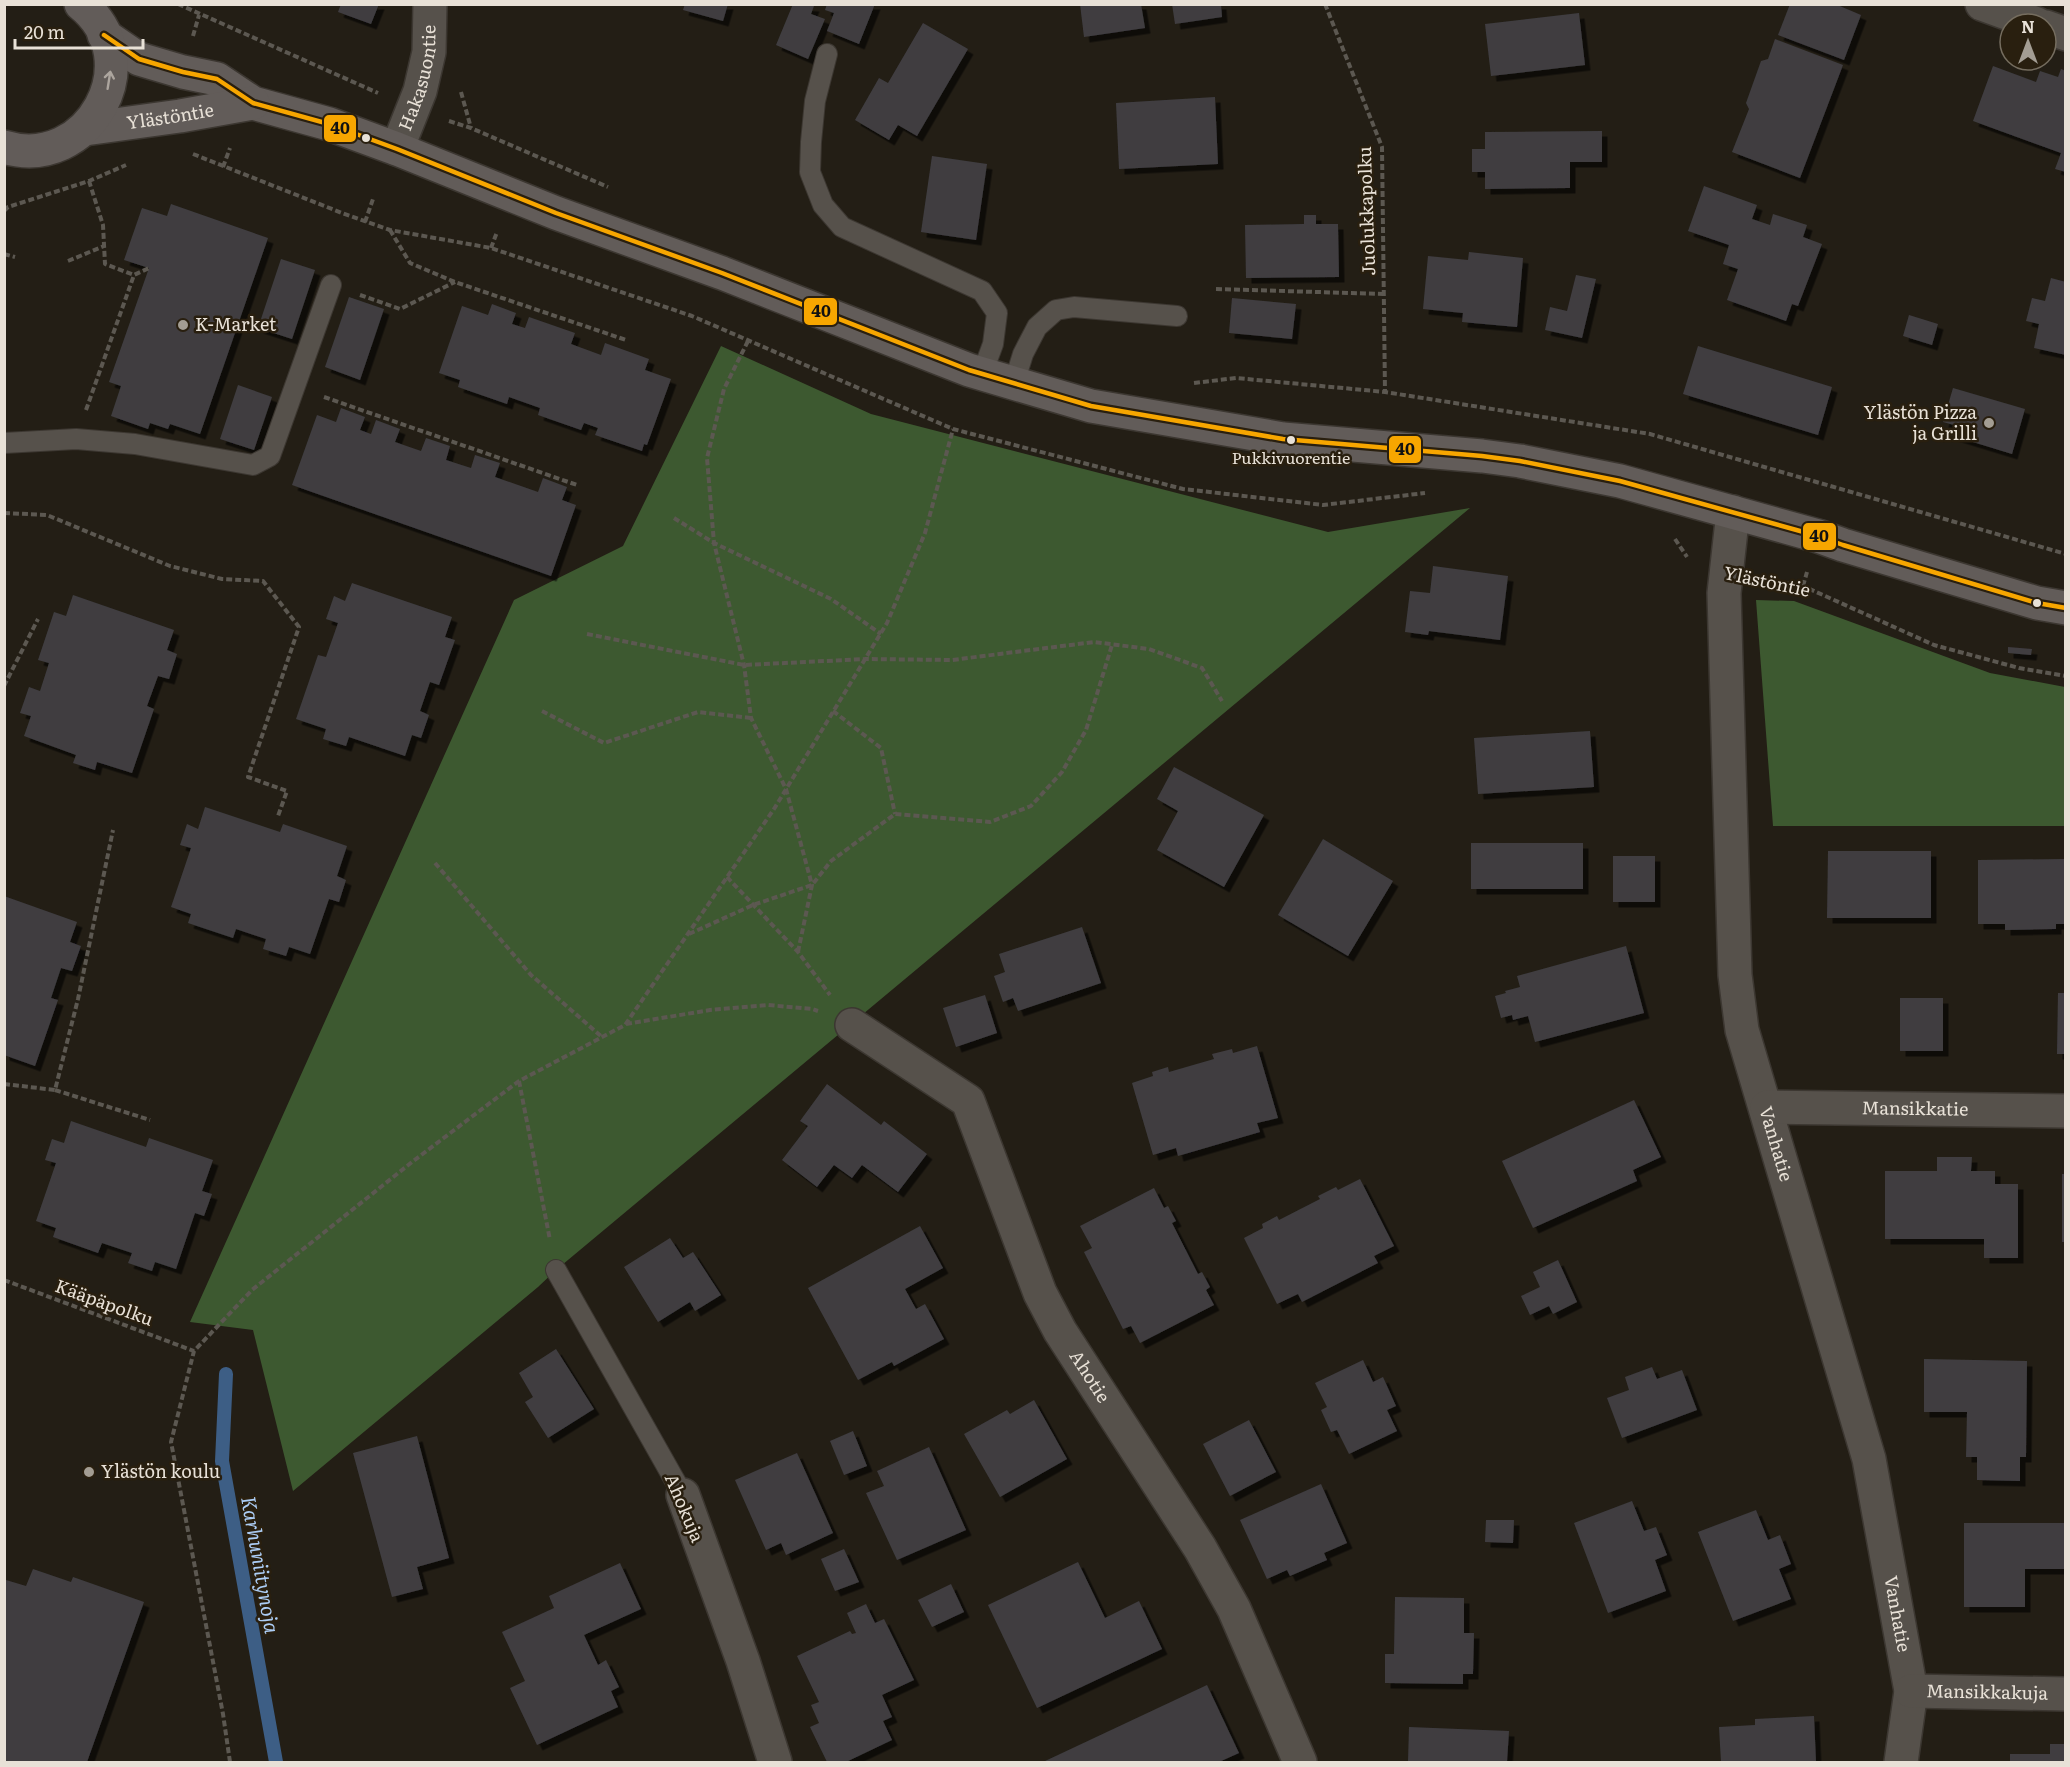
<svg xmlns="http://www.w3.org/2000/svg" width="2070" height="1767" viewBox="0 0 2070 1767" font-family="Literata,serif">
  <defs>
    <filter id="shadow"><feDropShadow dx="5.5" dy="5.5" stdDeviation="0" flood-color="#0009"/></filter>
  </defs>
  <rect width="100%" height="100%" fill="#231e15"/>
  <!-- forest -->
  <g fill="#3d5930">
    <path d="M721,346L871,414L1328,532L1470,508L556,1270L538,1287L293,1491L253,1330L190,1322L514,600L623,546Z"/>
    <path d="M1756,600L1794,601L1990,673L2065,687V826H1773Z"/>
  </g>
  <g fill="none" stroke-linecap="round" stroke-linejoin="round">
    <!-- stream -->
    <path stroke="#3d5e85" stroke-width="14" d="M226,1374L222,1461L276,1762"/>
  </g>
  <!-- building -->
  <g fill="#3f3d41" filter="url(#shadow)">
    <path d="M341,4H379L371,24L338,12Z"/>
    <path d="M685,4H728L723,21L683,10Z"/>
    <path d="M793,4L814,6L811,14L825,19L808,59L776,45Z"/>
    <path d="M827,4H875L859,44L827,31L834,13L825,10Z"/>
    <path d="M1080,4H1141L1145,28L1084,37Z"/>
    <path d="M1172,4H1221L1222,17L1175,24Z"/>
    <path d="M1790,4H1835L1861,15L1844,60L1778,35Z"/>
    <path d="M1579,13L1585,65L1491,76L1485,24Z"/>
    <path d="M923,23L968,49L917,136L898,125L889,140L855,120L879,78L888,83Z"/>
    <path d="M1775,39L1843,65L1800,178L1732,152L1749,109L1746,103L1761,61L1768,59Z"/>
    <path d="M1993,66L2036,82L2040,71L2058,77L2061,69L2066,71V172L2055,169L2061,153L1973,121Z"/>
    <path d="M1215,97L1218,164L1119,169L1116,103Z"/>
    <path d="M1602,131V162H1570V188L1485,189V172H1472V149H1485V132Z"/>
    <path d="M932,156L987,164L976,240L921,232Z"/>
    <path d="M1704,186L1757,205L1752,219L1770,225L1773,214L1807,225L1803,237L1822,244L1798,306L1792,304L1786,321L1727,300L1738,269L1723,264L1729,245L1688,231Z"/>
    <path d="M171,204L268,238L200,434L170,424L168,429L150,423L148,429L111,416L121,386L109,382L149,268L124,260L142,208L167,216Z"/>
    <path d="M1304,215H1316V224H1338L1339,277L1246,278L1245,225L1304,224Z"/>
    <path d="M1469,252L1523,258L1517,327L1462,322L1463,313L1423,309L1428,256L1468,260Z"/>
    <path d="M281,259L315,270L292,339L258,328Z"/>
    <path d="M1576,275L1596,279L1582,338L1545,330L1550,307L1567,311Z"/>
    <path d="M2051,278L2066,282V355L2034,348L2039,324L2026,321L2032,298L2045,301Z"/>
    <path d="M349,297L384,309L360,380L325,367Z"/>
    <path d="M1232,298L1296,304L1292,339L1229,333Z"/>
    <path d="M492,304L516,313L512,324L525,328L529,317L575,333L571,344L601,355L605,343L649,359L645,370L671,379L647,445L644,444L642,451L595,435L598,428L584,423L581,430L538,415L540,408L509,397L507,404L458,387L460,380L439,373L462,306L488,315Z"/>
    <path d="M1909,315L1938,324L1932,345L1903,336Z"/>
    <path d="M1698,346L1832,387L1818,435L1683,394Z"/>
    <path d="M238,385L272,397L254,450L220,439Z"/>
    <path d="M1953,388L2025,409L2012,454L1950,435L1954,425L1943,422Z"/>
    <path d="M341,408L365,417L360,430L371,434L376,420L400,429L395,442L421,451L426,438L450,446L446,460L471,468L475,455L500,463L495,477L538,492L543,478L567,487L562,500L576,505L551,576L292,485L317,415L336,422Z"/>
    <path d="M1433,566L1508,576L1500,640L1429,631L1428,635L1405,632L1410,591L1430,593Z"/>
    <path d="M352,583L452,617L445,637L455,640L439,685L430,682L420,711L429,715L421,738L412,735L405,756L349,737L346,746L323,739L326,729L296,719L318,655L326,657L338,623L326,619L334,596L345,601Z"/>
    <path d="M73,595L174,630L167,650L177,654L169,679L158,676L147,706L154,709L132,773L97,762L95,770L73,763L76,755L24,736L31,716L20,713L29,687L40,691L49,663L38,660L54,612L66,616Z"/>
    <path d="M2008,647L2032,649L2031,655L2008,653Z"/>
    <path d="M1590,731L1594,787L1478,794L1474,738Z"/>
    <path d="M1174,767L1264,815L1224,887L1157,850L1178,811L1157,799Z"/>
    <path d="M205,807L280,832L283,824L347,846L337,876L346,880L339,902L329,899L310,954L289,947L286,956L263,949L266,939L236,929L233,938L188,923L191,914L171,907L191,848L180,845L187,824L198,829Z"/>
    <path d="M1323,839L1393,881L1348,956L1278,915Z"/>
    <rect x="1471" y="843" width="112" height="46"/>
    <path d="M1828,851H1931V918H1827Z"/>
    <rect x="1613" y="856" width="42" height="46"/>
    <path d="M2066,859V924H2056V929L2005,930V924H1978V860Z"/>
    <path d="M4,896L77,922L70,942L81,946L72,971L61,968L51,998L58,1000L35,1066L4,1055Z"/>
    <path d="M1082,927L1101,983L1018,1011L1013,998L1003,1002L994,976L1005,972L999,954Z"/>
    <path d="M1626,946L1644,1013L1535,1042L1528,1016L1513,1020L1512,1015L1501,1018L1495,996L1506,993L1505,991L1520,987L1517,976Z"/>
    <path d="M2058,993H2066V1054H2057Z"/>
    <path d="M985,995L997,1033L956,1047L943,1008Z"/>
    <rect x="1900" y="998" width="43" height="53"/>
    <path d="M1257,1046L1278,1118L1257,1123L1260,1132L1178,1156L1176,1148L1153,1155L1132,1083L1153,1076L1152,1072L1168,1067L1169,1072L1214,1059L1212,1054L1232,1049L1233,1053Z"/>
    <path d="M827,1084L881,1125L884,1121L927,1154L898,1192L862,1165L852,1178L834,1165L817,1187L782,1160L808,1126L800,1121Z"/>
    <path d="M1634,1100L1661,1157L1633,1170L1637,1181L1533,1228L1502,1161Z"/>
    <path d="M71,1121L146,1147L149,1138L213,1160L202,1191L212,1194L204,1216L195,1213L176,1269L155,1262L152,1271L128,1263L132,1253L102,1243L98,1253L53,1237L56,1228L36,1221L56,1163L45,1160L52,1139L64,1143Z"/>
    <path d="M1937,1157H1972L1971,1171H1995V1184H2018V1258H1984V1239H1885V1171H1937Z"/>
    <rect x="2062" y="1174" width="4" height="68"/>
    <path d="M1360,1179L1394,1246L1374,1256L1378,1263L1302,1302L1298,1294L1277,1304L1244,1238L1263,1228L1262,1224L1277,1216L1279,1220L1320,1199L1318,1196L1336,1187L1338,1190Z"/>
    <path d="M1154,1188L1164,1208L1168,1206L1176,1221L1172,1223L1198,1274L1202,1272L1210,1287L1206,1290L1214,1305L1140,1343L1131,1326L1123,1329L1084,1252L1092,1248L1080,1226Z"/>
    <path d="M920,1226L943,1268L905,1289L916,1309L925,1304L944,1339L894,1366L892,1362L858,1380L808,1288Z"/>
    <path d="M670,1238L683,1258L693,1252L721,1295L695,1311L690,1302L658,1322L624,1267Z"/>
    <path d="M1558,1260L1577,1302L1553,1314L1549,1306L1530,1315L1521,1296L1540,1287L1533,1272Z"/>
    <path d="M556,1349L594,1409L548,1438L525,1402L533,1397L519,1373Z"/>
    <path d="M1924,1359L2027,1361L2026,1457H2020V1481L1977,1480V1457H1966L1967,1412H1924Z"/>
    <path d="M1363,1360L1373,1382L1383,1377L1396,1406L1387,1410L1397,1431L1349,1454L1337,1430L1331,1432L1321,1410L1327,1407L1315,1383Z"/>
    <path d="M1652,1367L1657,1379L1682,1370L1697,1410L1622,1438L1607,1398L1629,1390L1625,1377Z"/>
    <path d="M1034,1400L1067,1459L1000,1497L964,1434L1007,1410L1010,1414Z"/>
    <path d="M1249,1420L1276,1472L1230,1496L1203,1444Z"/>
    <path d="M853,1431L867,1466L844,1475L830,1441Z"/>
    <path d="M417,1436L449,1558L417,1567L423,1589L392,1597L353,1453Z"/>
    <path d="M929,1447L966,1530L897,1560L866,1493L884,1486L877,1471Z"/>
    <path d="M797,1453L833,1533L786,1555L781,1543L766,1550L735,1480Z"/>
    <path d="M1321,1484L1347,1543L1324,1553L1327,1560L1290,1576L1287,1570L1267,1579L1240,1520Z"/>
    <path d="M1632,1501L1644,1531L1656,1527L1667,1555L1655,1560L1666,1591L1608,1613L1574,1523Z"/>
    <path d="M1756,1510L1768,1540L1780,1535L1791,1564L1779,1569L1791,1599L1733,1621L1698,1532Z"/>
    <path d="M1486,1520H1514L1513,1543L1485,1542Z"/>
    <path d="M1964,1523H2066V1569H2025V1607H1964Z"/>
    <path d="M844,1549L859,1582L835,1591L821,1559Z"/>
    <path d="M1078,1562L1105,1618L1139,1601L1162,1649L1037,1708L988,1605Z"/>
    <path d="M620,1563L641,1609L584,1635L598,1665L606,1660L619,1687L611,1691L618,1707L537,1745L510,1688L525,1681L502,1632L554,1608L549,1596Z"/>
    <path d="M33,1569L71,1582L73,1577L144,1602L87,1762H4V1585L6,1580L26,1586Z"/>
    <path d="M951,1584L964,1612L932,1627L918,1600Z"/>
    <path d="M1395,1597L1464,1598V1633H1474L1473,1674H1463V1684L1385,1683V1654H1394Z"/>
    <path d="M866,1604L875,1623L884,1619L914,1680L882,1695L892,1717L883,1721L892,1740L846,1762H827L810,1727L819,1723L811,1705L819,1702L797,1656L850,1631L852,1634L856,1633L847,1613Z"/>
    <path d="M1207,1685L1239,1753L1219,1762H1043Z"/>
    <path d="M1814,1716L1816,1762H1721L1719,1727L1755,1725V1719Z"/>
    <path d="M1409,1727L1509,1731L1507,1762H1408Z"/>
    <path d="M2050,1744H2066V1762H2010V1754H2050Z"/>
  </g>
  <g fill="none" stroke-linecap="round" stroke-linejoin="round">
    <!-- lane casing -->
    <g stroke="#3c3731" stroke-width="22">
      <g id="lane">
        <path d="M827,54L815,101L811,142L810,172L823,205L842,227L982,291L997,313L993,344L982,374"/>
        <path d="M1014,383L1023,354L1037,327L1056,310L1074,307L1177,316"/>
        <path d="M4,443L76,439L135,444L253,465L270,456L331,285"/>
        <path d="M556,1270L683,1495"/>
      </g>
    </g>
    <!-- street casing -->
    <g stroke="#3c3731" stroke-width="36">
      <g id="street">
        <path d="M1982,4L2037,24"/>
        <path d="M2046,27L2066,34"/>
        <path id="s1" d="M397,149L420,91L429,52L430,4"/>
        <path id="s2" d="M1733,512L1724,593L1735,975L1742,1030L1869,1459L1911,1691L1901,1762"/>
        <path id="s3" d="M852,1025L968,1101L1040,1293L1060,1331L1200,1548L1234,1609L1300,1762"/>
        <path id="s4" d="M1767,1107L2066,1111"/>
        <path d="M683,1495L743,1661L775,1762"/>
        <path id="s5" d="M1911,1691L2066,1694"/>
      </g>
    </g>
    <!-- secondary casing -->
    <g stroke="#3c3731" stroke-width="36">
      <g id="secondary">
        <path d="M104,35L139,59L183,72L217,79L253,103L329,124L397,149L556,213L722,273L969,370L1091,406L1283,439L1482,456L1520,461L1620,481L1818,536L1843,545L2037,603L2066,608"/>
        <path id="s6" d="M85,129L180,116L253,103"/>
        <path d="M4,147C89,173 151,60 81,4"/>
      </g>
    </g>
    <!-- path -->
    <g stroke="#5c5851" stroke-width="4" stroke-dasharray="6 3" stroke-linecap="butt">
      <path d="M178,4L378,93"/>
      <path d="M1325,4L1382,147L1385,392"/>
      <path d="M193,36L199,15"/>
      <path d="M461,92L471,128"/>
      <path d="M449,121L471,128L608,187"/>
      <path d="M193,154L342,213L390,230L491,248L692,316L953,429L1183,489L1323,505L1425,493"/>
      <path d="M223,167L230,148"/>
      <path d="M89,181L103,225L105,264L134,275L149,268"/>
      <path d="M4,211L8,207L89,181L126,165"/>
      <path d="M365,222L373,199"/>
      <path d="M390,230L410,263L455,282L626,340"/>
      <path d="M491,248L497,232"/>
      <path d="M4,254L15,257"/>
      <path d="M68,261L104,246"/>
      <path d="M1216,289L1384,294"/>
      <path d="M360,295L400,309L455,282"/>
      <path d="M748,341L724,389L707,458L714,543L744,665L751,718L786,789L812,885L798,952"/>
      <path d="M1194,383L1236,378L1385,392L1650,434L2066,554"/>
      <path d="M324,397L577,485"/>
      <path d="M86,410L134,275"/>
      <path d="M4,513L47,515L170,566L222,579L263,581L299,627L248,777L287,791L278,816"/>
      <path d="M674,518L714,543L831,599L881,634"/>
      <path d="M1675,539L1687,557"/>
      <path d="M1765,579L1803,586L1934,645L2019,668L2066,676"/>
      <path d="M1803,586L1807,572"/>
      <path d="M587,634L744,665L866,659L952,660L1094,642L1149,649L1202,668L1222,701"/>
      <path d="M4,686L38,619"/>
      <path d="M542,711L604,743L698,712L751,718"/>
      <path d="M833,711L881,748L895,814"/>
      <path d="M435,863L531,975L602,1037"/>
      <path d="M727,877L798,952L830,995"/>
      <path d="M689,934L753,905L812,885L831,861L895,814L990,822L1031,806L1062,772L1086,730L1112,645"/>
      <path d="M626,1024L710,1010L768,1005L812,1009L818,1011"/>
      <path d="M519,1081L550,1240"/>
      <path d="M4,1084L55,1090L78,999L113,830"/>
      <path d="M55,1090L150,1120"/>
      <path d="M4,1280L194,1351"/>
      <path d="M230,1762L223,1714L171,1442L194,1351L252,1290L412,1162L519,1081L625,1025L774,809L887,623L925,533L953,429"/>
    </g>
    <!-- lane -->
    <use href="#lane" stroke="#56514b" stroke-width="20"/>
    <!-- street -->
    <use href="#street" stroke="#56514b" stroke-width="33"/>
    <!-- secondary -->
    <use href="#secondary" stroke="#625c59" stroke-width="33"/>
    <!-- bus-1 casing -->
    <g stroke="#291f0f" stroke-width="9">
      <path id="bus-1" d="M104,35L139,59L183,72L217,79L253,103L329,124L397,149L556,213L722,273L969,370L1091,406L1283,439L1482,456L1520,461L1620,481L1818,536L1843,545L2037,603L2066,608"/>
    </g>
    <!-- bus-1 -->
    <use href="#bus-1" stroke="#f7a600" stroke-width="4.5"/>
  </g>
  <!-- one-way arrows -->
  <defs><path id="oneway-shaft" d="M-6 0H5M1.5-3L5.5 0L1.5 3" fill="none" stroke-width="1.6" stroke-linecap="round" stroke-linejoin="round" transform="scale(1.5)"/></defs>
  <use stroke="#aca59e" href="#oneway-shaft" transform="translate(109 80) rotate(-81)"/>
  <!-- markers -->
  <g fill="#e8e1d7" stroke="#291f0f" stroke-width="2">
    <circle cx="366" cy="138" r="5"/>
    <circle cx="1291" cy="440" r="5"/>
    <circle cx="2037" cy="603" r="5"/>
  </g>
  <g fill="#a39d93" stroke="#291f0f" stroke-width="2">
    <circle cx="183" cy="325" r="6"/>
    <circle cx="1989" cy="423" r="6"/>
    <circle cx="89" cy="1472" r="6"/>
  </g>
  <g text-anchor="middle" stroke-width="5" stroke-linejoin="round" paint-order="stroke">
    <!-- bus labels -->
    <g font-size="16" fill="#e8e1d7" stroke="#291f0f">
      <text x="1291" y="464">Pukkivuorentie</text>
    </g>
    <!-- street labels -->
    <g font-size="18" fill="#e8e1d7" stroke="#291f0f">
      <text dy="6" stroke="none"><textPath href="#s1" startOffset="75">Hakasuontie</textPath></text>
      <text dy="6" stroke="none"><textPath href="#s6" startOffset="86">Ylästöntie</textPath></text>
      <text transform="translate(1367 211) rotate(-92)" y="6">Juolukkapolku</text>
      <text transform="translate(1767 582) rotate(12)" y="6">Ylästöntie</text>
      <text dy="6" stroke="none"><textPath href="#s4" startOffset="148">Mansikkatie</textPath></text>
      <text dy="6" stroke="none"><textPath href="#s2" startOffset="638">Vanhatie</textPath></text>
      <text transform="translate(104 1303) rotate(20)" y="6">Kääpäpolku</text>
      <text dy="6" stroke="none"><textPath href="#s3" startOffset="441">Ahotie</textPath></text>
      <text transform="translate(684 1508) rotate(67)" y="6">Ahokuja</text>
      <text dy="6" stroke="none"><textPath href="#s2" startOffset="1124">Vanhatie</textPath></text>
      <text dy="6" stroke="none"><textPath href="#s5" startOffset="76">Mansikkakuja</textPath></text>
    </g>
    <!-- poi labels -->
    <g font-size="18" fill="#e8e1d7" stroke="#291f0f" text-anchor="start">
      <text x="195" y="331">K-Market</text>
      <text x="1977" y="419" text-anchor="end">Ylästön Pizza<tspan x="1977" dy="21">ja Grilli</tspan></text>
      <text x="101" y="1478">Ylästön koulu</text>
    </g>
    <!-- water labels -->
    <g font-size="20" font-style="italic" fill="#accdf5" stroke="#291f0f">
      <text transform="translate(260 1565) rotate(80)" y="7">Karhuniitynoja</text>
    </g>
  </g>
  <g stroke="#291f0f" stroke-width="2">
    <rect x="323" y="114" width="34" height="29" rx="6" fill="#f7a600"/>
    <rect x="803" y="297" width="35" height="29" rx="6" fill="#f7a600"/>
    <rect x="1388" y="435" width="34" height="29" rx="6" fill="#f7a600"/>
    <rect x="1802" y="522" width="35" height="29" rx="6" fill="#f7a600"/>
  </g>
  <g font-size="16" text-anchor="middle" font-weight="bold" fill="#111">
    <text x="340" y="134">40</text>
    <text x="821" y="317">40</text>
    <text x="1405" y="455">40</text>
    <text x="1819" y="542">40</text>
  </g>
  <!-- border -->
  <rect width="2070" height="1767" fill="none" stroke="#e8e1d7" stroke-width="12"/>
  <!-- north arrow -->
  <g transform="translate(2028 42)"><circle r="28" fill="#291f0f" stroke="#756d5f" stroke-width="1.5"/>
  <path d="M0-4.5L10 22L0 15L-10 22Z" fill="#a39d93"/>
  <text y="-9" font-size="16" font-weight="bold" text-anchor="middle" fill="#e8e1d7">N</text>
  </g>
  <!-- scale -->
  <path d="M15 39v9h128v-9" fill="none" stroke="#e8e1d7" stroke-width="3"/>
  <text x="24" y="39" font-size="18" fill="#e8e1d7" stroke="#291f0f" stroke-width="4.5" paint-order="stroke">20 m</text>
</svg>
